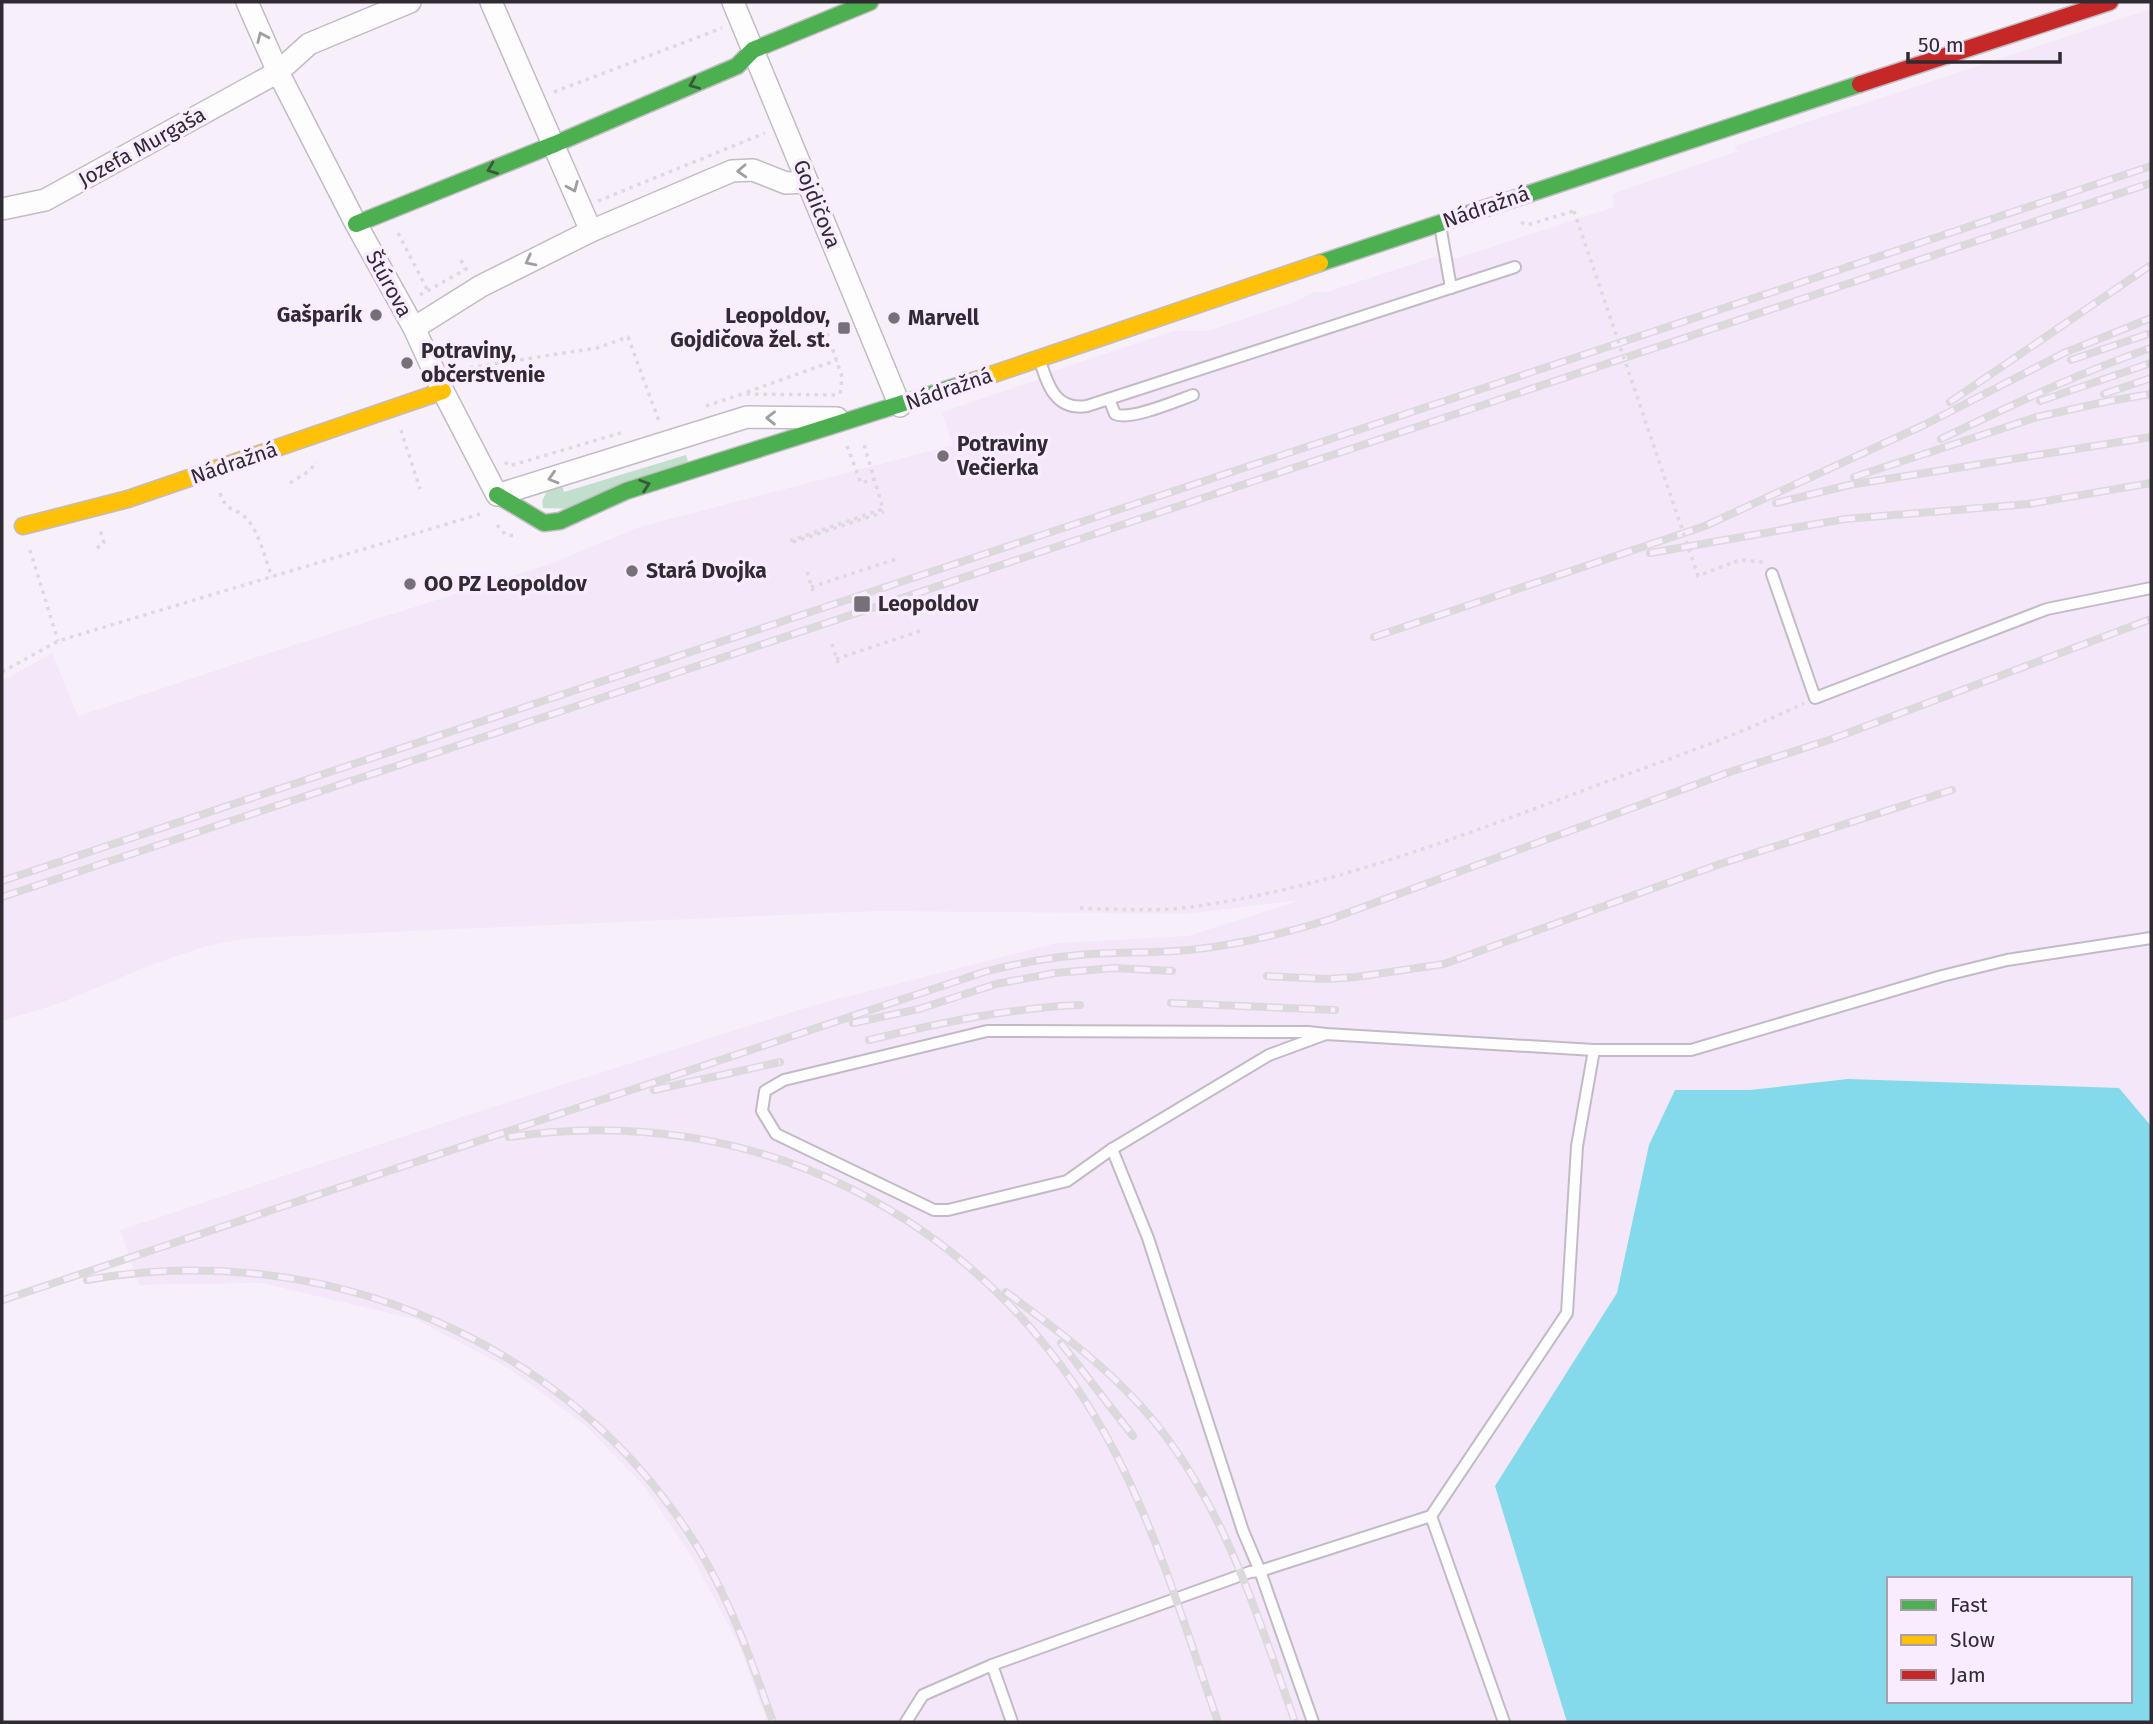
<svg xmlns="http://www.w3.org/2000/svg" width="2153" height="1724" viewBox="0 0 2153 1724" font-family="'Fira Sans',sans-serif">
  <rect width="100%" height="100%" fill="#f7f0fa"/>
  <!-- built -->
  <path fill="#f4e7f9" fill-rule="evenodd" d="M2151,9V1722H767L740,1647L693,1559L645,1487L587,1427L510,1369L415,1319L261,1283L139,1285L120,1230L508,1102L818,1004L1057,943L1188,936L1301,900L1186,914L876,911L252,938L210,945L148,966L61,1003L2,1021V681L52,653L78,716L266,654L550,564L639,527L953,445L942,412L1034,381L1053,371L1173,331H1208L1292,303L1315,292H1327L1434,257L1458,258L1614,207L1612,194L1738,151L1734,146ZM1889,1579H2130V1701H1889Z"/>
  <!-- green -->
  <path fill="#c2dfcd" d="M686,455L688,462L576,509L543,508L542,501L551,483L563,488L564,492Z"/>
  <!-- water -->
  <path fill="#84daeb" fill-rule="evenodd" d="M1848,1079L2119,1088L2151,1126V1722H1567L1495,1486L1617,1293L1649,1145L1675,1090H1750ZM1889,1579H2130V1701H1889Z"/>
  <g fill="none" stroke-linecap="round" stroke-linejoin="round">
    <!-- lane casing -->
    <g stroke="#c1bcc4" stroke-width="14">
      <g id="lane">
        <path d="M1440,225L1451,288"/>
        <path d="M1040,361C1048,386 1056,411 1087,406L1515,267"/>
        <path d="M1109,399L1115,414C1130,421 1176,401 1193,395"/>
        <path d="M1772,574L1815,698L2047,609L2151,588"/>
        <path d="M1326,1034L1308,1032L987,1031L784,1080L765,1091L762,1111L776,1134L934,1210H948L1067,1181L1112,1149L1269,1055L1326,1034L1594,1050"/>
        <path d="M1112,1149L1148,1238L1243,1531L1260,1571L1313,1722"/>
        <path d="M992,1665L1012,1722"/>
        <path d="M906,1722L923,1695L992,1665L1250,1572L1260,1571L1431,1516"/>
        <path d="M1504,1722L1431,1516L1567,1313L1577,1146L1594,1050H1691L1942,976L2007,960L2151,938"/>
      </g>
    </g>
    <!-- street casing -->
    <g stroke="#c1bcc4" stroke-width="24">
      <g id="street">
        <path d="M247,2L278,72L356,224L414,328L443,391L497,495L747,417L837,418"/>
        <path d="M491,2L591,231"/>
        <path d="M733,2L900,406"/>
        <path d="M2,209L45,200L278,72L309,44L410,2"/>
        <path d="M414,328L481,286L591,231L732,171L753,170L786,183L807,182"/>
      </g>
    </g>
    <!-- fast casing -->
    <g stroke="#c1bcc4" stroke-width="19">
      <g id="fast">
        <path d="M356,224L555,144L737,66L753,50L870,2"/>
        <path d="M1320,263L1860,84"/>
        <path d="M497,495L544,523L560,521L626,491L973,381"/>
      </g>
    </g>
    <!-- slow casing -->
    <g stroke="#c1bcc4" stroke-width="19">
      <g id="slow">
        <path d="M973,381L1320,263"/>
        <path d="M23,526L128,499L443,391"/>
      </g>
    </g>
    <!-- jam casing -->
    <g stroke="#c1bcc4" stroke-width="19">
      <path id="jam" d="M1860,84L2110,2"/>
    </g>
    <!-- path -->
    <g stroke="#dcdadc" stroke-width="3.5" stroke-dasharray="3.5 5" stroke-linecap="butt">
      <path d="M554,92L722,28"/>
      <path d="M598,201L765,133"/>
      <path d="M1521,222L1527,225L1574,211"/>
      <path d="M398,233L428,291"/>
      <path d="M461,260L465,269"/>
      <path d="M420,295L468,268"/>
      <path d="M819,309L842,377L840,396"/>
      <path d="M453,370L597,348L628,337L659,421"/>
      <path d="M747,392L837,360"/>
      <path d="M706,406L742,394L838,395"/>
      <path d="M401,430L420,489"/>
      <path d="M847,446L861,483L874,479"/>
      <path d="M505,462L509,466L624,432"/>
      <path d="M290,483L309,471L317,462"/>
      <path d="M220,493C227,514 235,506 247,519C260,534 265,559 272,577"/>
      <path d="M497,525L506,535L516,536"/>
      <path d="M793,542L792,540L883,509L863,441"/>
      <path d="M793,542L884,512"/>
      <path d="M97,548L104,543L100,530"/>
      <path d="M30,550L58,641"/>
      <path d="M1734,562L1741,560L1763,562"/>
      <path d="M807,572L813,591"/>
      <path d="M811,587L899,558"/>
      <path d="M832,644L838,663"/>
      <path d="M836,659L923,630"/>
      <path d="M2,672L58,641L480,514"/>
      <path d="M1080,908C1117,909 1155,912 1191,907C1330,888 1462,836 1592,787C1663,761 1735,737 1804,703"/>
    </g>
    <!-- lane -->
    <use href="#lane" stroke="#fefdfe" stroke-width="10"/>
    <!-- street -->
    <use href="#street" stroke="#fefdfe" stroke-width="21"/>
    <!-- fast -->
    <use href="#fast" stroke="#4caf50" stroke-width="16"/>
    <!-- slow -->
    <use href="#slow" stroke="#ffc107" stroke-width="16"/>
    <!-- jam -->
    <use href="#jam" stroke="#c62828" stroke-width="16"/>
    <!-- rail casing -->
    <g stroke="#dbd9db" stroke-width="8">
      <g id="rail">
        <path d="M2071,360L2151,333"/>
        <path d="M2104,394L2151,378"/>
        <path d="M2040,401L2151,363"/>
        <path d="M1950,402L2151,265"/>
        <path d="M1941,439C2010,406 2078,373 2151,348"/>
        <path d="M1854,477L2037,417L2109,401L2151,394"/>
        <path d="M1776,503L1849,485L2151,437"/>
        <path d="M1650,553L1845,519L2029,504L2151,483"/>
        <path d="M1374,637L1705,526L1926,424L2064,353L2151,318"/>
        <path d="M2,881L2151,166"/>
        <path d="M2,897L2151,183"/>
        <path d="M1267,976L1328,979L1356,977L1444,964L1720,864L1952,790"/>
        <path d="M1171,1003L1335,1010"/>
        <path d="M853,1023L919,1009L996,984L1055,973L1114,968L1172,971"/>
        <path d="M869,1040C939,1023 1008,1008 1080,1005"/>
        <path d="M654,1090L780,1062"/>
        <path d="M509,1137C754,1100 982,1216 1104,1432C1155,1523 1184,1625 1218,1722"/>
        <path d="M87,1280C323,1237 572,1341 698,1548C731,1602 752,1662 773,1722"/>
        <path d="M1006,1292C1064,1335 1124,1379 1167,1438C1230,1523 1260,1623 1295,1722"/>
        <path d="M3,1300L984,972C1015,964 1046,958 1079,955C1118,951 1158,954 1197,949C1242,944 1285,933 1328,920L1727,773L1832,739L2151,619"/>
        <path d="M1061,1343L1133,1436"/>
      </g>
    </g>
    <!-- rail -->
    <use href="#rail" stroke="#f8ecfe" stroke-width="5" stroke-dasharray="16" stroke-linecap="butt"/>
    <!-- path-bridge -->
    <path stroke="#dcdadc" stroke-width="3.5" stroke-dasharray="3.5 5" stroke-linecap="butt" d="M1574,211L1698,576L1734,562"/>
  </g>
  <!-- one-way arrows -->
  <defs><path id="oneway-chevron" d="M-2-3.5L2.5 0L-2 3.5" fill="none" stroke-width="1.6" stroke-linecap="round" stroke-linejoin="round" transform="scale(1.75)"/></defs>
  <g stroke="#a19ea2">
    <use href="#oneway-chevron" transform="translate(262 37) rotate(-114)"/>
    <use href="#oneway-chevron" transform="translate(742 171) rotate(177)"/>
    <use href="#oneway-chevron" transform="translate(573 187) rotate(67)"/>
    <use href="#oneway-chevron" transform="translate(530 261) rotate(153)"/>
    <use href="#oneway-chevron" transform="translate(771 418) rotate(-179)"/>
    <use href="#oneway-chevron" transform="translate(553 478) rotate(163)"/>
  </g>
  <g stroke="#3a593c">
    <use href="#oneway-chevron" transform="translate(694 84) rotate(157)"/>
    <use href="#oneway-chevron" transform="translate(492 169) rotate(158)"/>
    <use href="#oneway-chevron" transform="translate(645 485) rotate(-18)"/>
  </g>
  <!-- markers -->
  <g fill="#767078" stroke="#f8ecfe" stroke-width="2.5">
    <circle cx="376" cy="315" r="7"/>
    <circle cx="894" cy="318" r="7"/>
    <rect x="837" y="321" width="14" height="14" rx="3.5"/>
    <circle cx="407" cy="363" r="7"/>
    <circle cx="943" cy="456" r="7"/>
    <circle cx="632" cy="571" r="7"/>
    <circle cx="410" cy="584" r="7"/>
    <rect x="853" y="595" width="18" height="18" rx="3.5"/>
  </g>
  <g text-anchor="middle" stroke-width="7" stroke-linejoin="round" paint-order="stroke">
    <!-- street labels -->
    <g font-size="21" fill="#302b32" stroke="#f8ecfe">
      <text transform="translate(142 147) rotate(-29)" y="7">Jozefa Murgaša</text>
      <text transform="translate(817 204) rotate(68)" y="7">Gojdičova</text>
      <text transform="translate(1486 207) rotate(-19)" y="7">Nádražná</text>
      <text transform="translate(389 284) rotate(61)" y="7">Štúrova</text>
      <text transform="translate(949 389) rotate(-19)" y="7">Nádražná</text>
      <text transform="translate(234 463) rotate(-19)" y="7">Nádražná</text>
    </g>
    <!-- poi labels -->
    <g font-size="21" font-weight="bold" fill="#302b32" stroke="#f8ecfe" text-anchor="start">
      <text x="362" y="322" text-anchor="end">Gašparík</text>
      <text x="830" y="323" text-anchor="end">Leopoldov,<tspan x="830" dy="24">Gojdičova žel. st.</tspan></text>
      <text x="908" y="325">Marvell</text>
      <text x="421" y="358">Potraviny,<tspan x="421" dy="24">občerstvenie</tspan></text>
      <text x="957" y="451">Potraviny<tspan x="957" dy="24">Večierka</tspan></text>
      <text x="646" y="578">Stará Dvojka</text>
      <text x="424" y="591">OO PZ Leopoldov</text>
      <text x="878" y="611">Leopoldov</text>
    </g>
  </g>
  <!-- border -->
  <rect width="2153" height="1724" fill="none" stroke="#302b32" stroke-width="7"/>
  <!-- legend -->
  <rect x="1887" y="1577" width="245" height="126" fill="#f8ecfe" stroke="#a89fac" stroke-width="2"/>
  <rect x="1901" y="1600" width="35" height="10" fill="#4caf50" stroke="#a89fac" stroke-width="2"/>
  <text x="1950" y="1612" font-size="21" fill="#302b32">Fast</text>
  <rect x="1901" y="1635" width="35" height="10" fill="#ffc107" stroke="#a89fac" stroke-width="2"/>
  <text x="1950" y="1647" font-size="21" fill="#302b32">Slow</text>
  <rect x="1901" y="1670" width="35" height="10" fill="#c62828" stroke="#a89fac" stroke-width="2"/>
  <text x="1950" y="1682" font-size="21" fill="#302b32">Jam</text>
  <!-- scale -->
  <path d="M1908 52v10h152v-10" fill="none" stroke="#302b32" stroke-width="3.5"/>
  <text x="1918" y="52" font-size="21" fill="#302b32" stroke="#f8ecfe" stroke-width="5" paint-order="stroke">50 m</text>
</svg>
